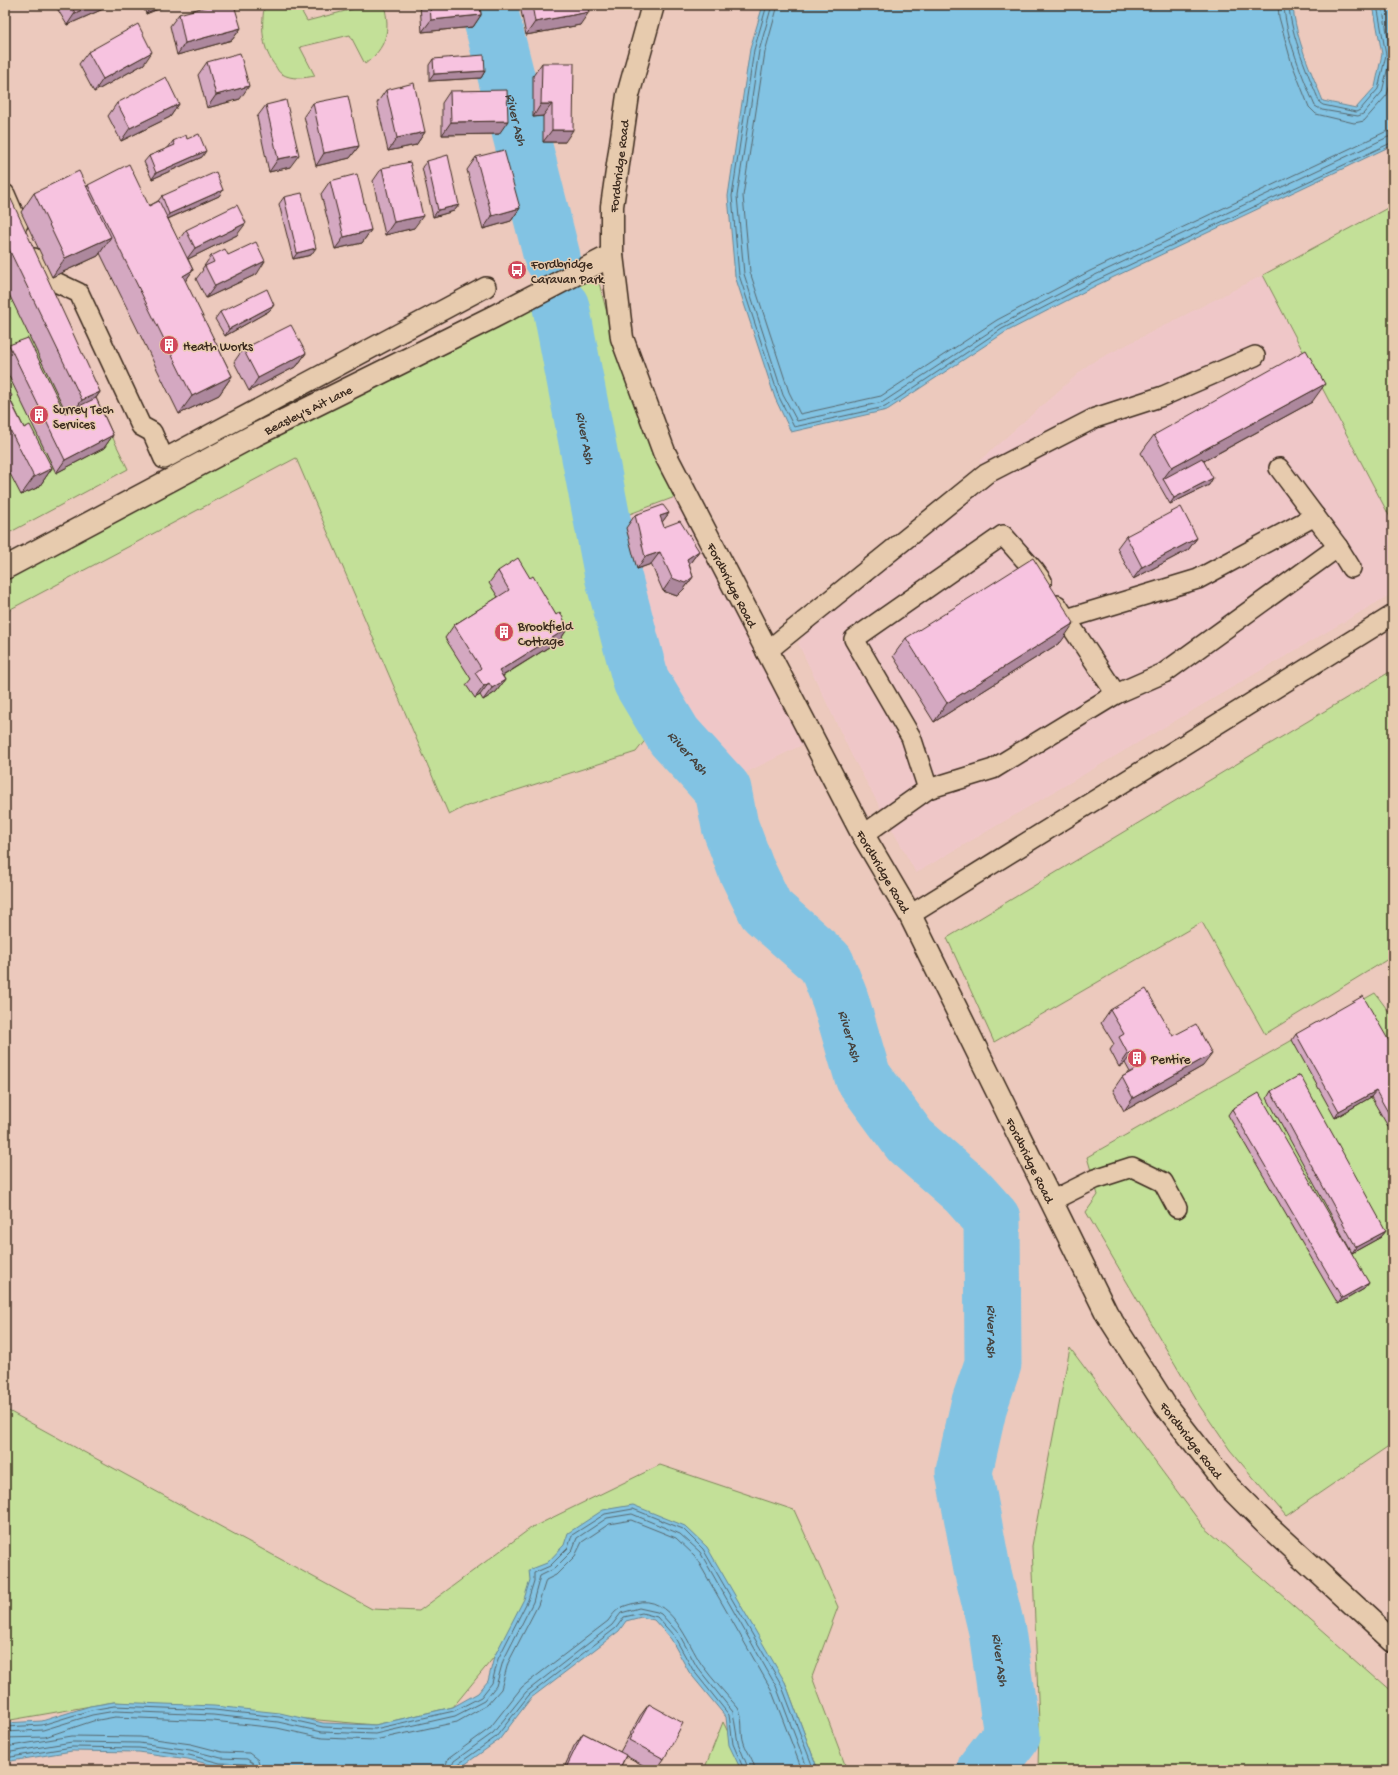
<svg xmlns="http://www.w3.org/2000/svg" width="1398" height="1775" viewBox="0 0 1398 1775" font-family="'Gochi Hand',sans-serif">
  <rect width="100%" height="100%" fill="#ecc9bd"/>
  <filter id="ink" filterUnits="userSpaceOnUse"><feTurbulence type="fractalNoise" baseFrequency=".025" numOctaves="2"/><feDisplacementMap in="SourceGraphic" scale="8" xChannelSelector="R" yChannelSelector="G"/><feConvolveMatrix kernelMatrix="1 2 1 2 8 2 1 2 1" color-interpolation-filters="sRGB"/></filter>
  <g filter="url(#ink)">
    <!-- built -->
    <g fill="#efc7c8">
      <path d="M1263,275L1393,523V593L916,873L852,756L798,643L834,597L986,474L979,461L1089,364Z"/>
      <path d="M675,497L804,744L737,777L652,668L619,518Z"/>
    </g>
    <!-- green -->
    <g fill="#c3e098" stroke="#7f855b">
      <path d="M267,5H298L307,21L353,9L352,5H384C391,31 386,48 365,64L350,35L300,47L315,76C304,78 292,80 282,74C279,73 277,69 276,67C262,49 261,29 264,8Z"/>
      <path d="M1393,205V523L1263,275Z"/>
      <path d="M5,216L128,469L5,535Z"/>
      <path d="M594,264L621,366L675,497L619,518L652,668L677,700L636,752L464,807L449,815L296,458L5,612V556Z"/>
      <path d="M1393,670V806L1392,807L1393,809V956L1265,1034L1202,922L994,1042L947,938Z"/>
      <path d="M1375,993L1389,1012L1393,1013V1443L1286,1516L1230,1450L1199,1405L1086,1212L1098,1195L1087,1157Z"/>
      <path d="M1070,1348L1203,1526L1393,1693V1770H1038L1039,1723L1032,1546Z"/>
      <path d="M5,1409L372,1609L419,1611L531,1528L660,1465L794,1510L838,1607L812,1677L847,1770H818L785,1682L547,1563L494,1657L453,1707L375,1725L114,1702L5,1721Z"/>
      <path d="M723,1722L747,1770H704Z"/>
    </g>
    <!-- water -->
    <g fill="#82c3e3" stroke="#668694">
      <path d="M763,5H1293C1295,38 1311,71 1323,101L1356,108L1375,87L1382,54L1373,5H1393V145L1097,285L1004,333L887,410L791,432L775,398L735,276L728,196L750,49Z"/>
      <path d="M633,1505L685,1526L707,1547L785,1682L818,1770H741L729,1745L726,1717L689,1672L671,1639L654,1620L641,1617L626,1621L619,1631L531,1698L499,1740L457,1770H250L245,1768L220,1767L188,1759L139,1752L72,1751L5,1762V1723L42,1721L90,1706L114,1702L214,1706L280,1713L323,1723L375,1725L453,1707L478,1693L488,1681L494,1657L524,1599L530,1580L529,1570L547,1563L564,1545L568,1533L603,1510Z"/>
    </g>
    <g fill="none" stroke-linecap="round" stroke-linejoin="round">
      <!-- shore -->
      <g stroke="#57676d" stroke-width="1">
        <path d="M767,5L754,50L732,196L739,275L779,397L794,427L885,407L1002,329L1095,281L1393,142"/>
        <path d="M772,5L759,51L737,196L744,274L783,395L797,421L883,402L1000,325L1093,276L1388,137H1393"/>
        <path d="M778,5L765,52L743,196L750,272L789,392L800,414L881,396L997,320L1090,271L1385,132L1393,131"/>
        <path d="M1278,5L1279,17L1291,61L1309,107L1316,114L1354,123L1364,121L1387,95L1393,75"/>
        <path d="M1284,5C1285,35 1303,78 1315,106L1322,110L1358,116L1363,114L1382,92L1391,54L1382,5"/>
        <path d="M1289,5C1290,33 1309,77 1320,103L1323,105L1356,112L1360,110L1378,89L1386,55L1377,5"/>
        <path d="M5,1727L42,1725L91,1710L114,1706L214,1710L279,1717L323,1727L375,1729L454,1711L481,1697L492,1683L498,1659L528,1600L534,1581V1573L550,1566L568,1548L572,1535L605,1514L633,1509L683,1529L703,1549L781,1684L814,1770"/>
        <path d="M5,1732L43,1730L92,1715L115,1711L213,1715L278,1722L322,1732L375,1734L455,1716L484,1701L496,1686L503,1661L533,1602L540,1576L554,1569L572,1551L577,1538L607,1518L632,1514L680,1534L700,1552L776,1686L808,1770"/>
        <path d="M5,1738L45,1737L93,1721L115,1717L213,1721L277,1728L322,1738L375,1740L457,1722L487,1705L501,1689L508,1663L538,1605L546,1580L556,1575L575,1556L582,1542L609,1524L631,1520L676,1538L695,1556L771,1689L802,1770"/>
        <path d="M5,1747L72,1736L140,1737L191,1744L222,1752L249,1753L258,1760L261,1770"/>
        <path d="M5,1753L72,1742L139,1743L190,1750L221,1758L247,1759L253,1763L255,1770"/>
        <path d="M5,1758L72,1747L139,1748L189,1755L220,1763L246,1764L249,1766L250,1770"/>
        <path d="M444,1770L448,1759L489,1729L522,1687L608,1621C617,1608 620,1607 635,1603C671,1593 687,1643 702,1665C713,1680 726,1694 738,1708C744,1718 740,1732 744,1743C747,1752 754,1760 755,1770"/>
        <path d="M450,1770L454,1761L493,1733L526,1692L612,1625L621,1613L639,1608L657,1612L661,1614L679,1634L697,1667L733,1712L738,1743L749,1770"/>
        <path d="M455,1770L457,1765L496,1737L529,1695L616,1628L624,1617L642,1613L657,1617L674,1636L693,1670L729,1715L733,1744L744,1770"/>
      </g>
      <!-- river -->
      <g stroke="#82c3e3" stroke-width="57">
        <path id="s1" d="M488,5L552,257"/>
        <path id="s2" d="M561,307L613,576L641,681L674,736L723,790L730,826L746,869L766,910L826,963L840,999L863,1077L910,1141L966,1190L992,1219L993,1364L979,1405L964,1472L982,1569L997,1631L1012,1735L985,1770"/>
      </g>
      <!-- lane casing -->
      <g stroke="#3b2a1e" stroke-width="22">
        <g id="lane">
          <path d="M5,194L18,224"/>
          <path d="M34,258L41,275L79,293L141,426L152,432L164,459L486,287"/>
          <path d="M1279,468L1338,547L1351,568"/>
          <path d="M1057,605L1116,694"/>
          <path d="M1066,619L1198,579L1315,516"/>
          <path d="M766,652L986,474L1095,418L1163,396L1255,356"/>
          <path d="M928,789L911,737L854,639L1003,535L1034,570L1042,581"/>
          <path d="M863,835L928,789L993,769L1116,694L1164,673L1338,547"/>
          <path d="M910,915L1393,615"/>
          <path d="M1051,1201L1095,1179L1132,1167L1163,1182L1177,1208"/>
        </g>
      </g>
      <!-- street casing -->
      <g stroke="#3b2a1e" stroke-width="25">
        <g id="street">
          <path id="s3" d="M5,568L255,435L493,317L612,255"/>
        </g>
      </g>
      <!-- secondary casing -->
      <g stroke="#3b2a1e" stroke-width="25">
        <g id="secondary">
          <path id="s4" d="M653,5L628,95L612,206V255L622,338L664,452L863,835L910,915L1107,1314L1165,1405L1228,1486L1268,1526L1393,1641"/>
        </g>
      </g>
      <!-- lane -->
      <use href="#lane" stroke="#e7cbae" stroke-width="19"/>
      <!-- street -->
      <use href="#street" stroke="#e7cbae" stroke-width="22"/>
      <!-- secondary -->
      <use href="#secondary" stroke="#e7cbae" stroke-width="22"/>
    </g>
    <!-- wall -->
    <g fill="#d4a8c1" stroke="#3b2a1e">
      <path d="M55,5H112L67,25Z"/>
      <path d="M143,5H168L146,14Z"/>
      <path d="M420,5H480L481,15L473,27L422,32Z"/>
      <path d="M521,5H587L580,25L526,35L520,6Z"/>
      <path d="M179,14L241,28L232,40L177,55L170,26Z"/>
      <path d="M88,52L144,64L94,92L79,64Z"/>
      <path d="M433,59L485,71L481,78L429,81V65Z"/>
      <path d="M207,62L240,99L207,108L198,75Z"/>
      <path d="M542,63L565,142H543V116L533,117V76Z"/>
      <path d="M386,90L425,132L416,145L388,151L377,103Z"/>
      <path d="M450,91L499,134L442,135V103Z"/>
      <path d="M117,103L179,104L170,117L121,141L108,116Z"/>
      <path d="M313,103L359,146L350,158L316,166L304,116Z"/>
      <path d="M266,105L290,167L269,172L257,117Z"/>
      <path d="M187,139L202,157L152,179L144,162L149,156L168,148L173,141Z"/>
      <path d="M476,157L520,208L511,221L483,229L467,170Z"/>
      <path d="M427,161L459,205L454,211L433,217L422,167Z"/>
      <path d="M382,168L414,228L385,235L373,181Z"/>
      <path d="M330,181L371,230L362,243L335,249L321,194Z"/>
      <path d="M88,185L149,206L158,201L162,196L223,190L219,196L168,219L178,241L186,230L237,235L188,259L193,270L185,281L232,376L219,395L179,414L100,253L98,256L52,277L21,212L34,193L87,187Z"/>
      <path d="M284,197L311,255L293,259L279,204Z"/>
      <path d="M5,201L100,392L96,398L113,435L104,448L56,473L5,368V351L9,345L65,413L66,412L5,286Z"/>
      <path d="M228,255L257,274L206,298L196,279L203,270L202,269L211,256Z"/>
      <path d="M274,305L269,311L225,336L215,319L220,312Z"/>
      <path d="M243,349L306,353L297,366L249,391L234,362Z"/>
      <path d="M5,383L10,399L24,428L52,468L39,487L21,495L5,464Z"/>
      <path d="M1312,402L1204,461L1209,485L1170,504L1141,453L1154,435Z"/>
      <path d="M669,513L662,522L664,527L699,551L690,563L689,564L693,577L684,589L677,596L663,591L651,564L637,569L626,528L635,515Z"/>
      <path d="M1126,536L1197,538L1188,550L1133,579L1117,548Z"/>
      <path d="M498,571L530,578L556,615L568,628L560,640L503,676L505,680L496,692L483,700L480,695L475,698L466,685L471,679L445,638L454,625L498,597L489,583Z"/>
      <path d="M906,638L1061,642L934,722L893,656Z"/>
      <path d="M1110,1010L1173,1036L1203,1066L1124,1111L1113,1090L1122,1077L1130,1072L1125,1063L1119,1067L1110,1050L1114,1044L1101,1023Z"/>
      <path d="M1296,1034L1393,1048V1135L1371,1097L1335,1118L1292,1040Z"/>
      <path d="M1271,1091L1386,1231L1381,1237L1352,1253L1267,1098Z"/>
      <path d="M1232,1109L1369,1283L1364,1289L1338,1304L1228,1115Z"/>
      <path d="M649,1704L664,1759L656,1770H652L626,1756L619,1770H563L574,1746L583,1733L620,1752L640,1716Z"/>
    </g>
    <!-- shaded-wall -->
    <g fill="#ad889d" stroke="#3b2a1e">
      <path d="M92,5H112L67,25L75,13Z"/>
      <path d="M152,5H168L146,14Z"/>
      <path d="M589,12L580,25L526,35L535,22Z"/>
      <path d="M481,15L473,27L422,32L431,20Z"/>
      <path d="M241,28L232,40L177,55L185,43Z"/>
      <path d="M152,52L144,64L94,92L103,79Z"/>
      <path d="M485,71L481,78L429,81L434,74Z"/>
      <path d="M249,86L240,99L207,108L216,95Z"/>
      <path d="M179,104L170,117L121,141L130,128Z"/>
      <path d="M541,104H552L543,116L533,117Z"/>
      <path d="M508,121L499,134L442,135L451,122Z"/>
      <path d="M552,130H573L565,142H543Z"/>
      <path d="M425,132L416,145L388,151L397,138Z"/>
      <path d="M359,146L350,158L316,166L324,153Z"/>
      <path d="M206,151L202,157L152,179L156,173Z"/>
      <path d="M299,155L290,167L269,172L278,159Z"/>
      <path d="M223,190L219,196L165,220L169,214Z"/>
      <path d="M459,205L454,211L433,217L438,210Z"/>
      <path d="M520,208L511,221L483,229L492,216Z"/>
      <path d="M423,216L414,228L385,235L394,222Z"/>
      <path d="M246,223L237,235L186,260L195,248Z"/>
      <path d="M371,230L362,243L335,249L344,237Z"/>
      <path d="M111,237L98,256L52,277L65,258Z"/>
      <path d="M316,248L311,255L293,259L297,253Z"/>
      <path d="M265,261L257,274L206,298L215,286Z"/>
      <path d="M193,270L180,289L183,276Z"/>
      <path d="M274,305L269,311L225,336L229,329Z"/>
      <path d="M306,353L297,366L249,391L258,378Z"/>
      <path d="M232,376L219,395L179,414L192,396Z"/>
      <path d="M1325,384L1312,402L1165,482L1163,479L1172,467Z"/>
      <path d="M100,392L87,411L69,418L82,400Z"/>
      <path d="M113,435L104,448L56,473L65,460Z"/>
      <path d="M52,468L39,487L21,495L34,477Z"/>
      <path d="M1213,478L1209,485L1170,504L1174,498Z"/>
      <path d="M669,513L660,525V516Z"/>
      <path d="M1197,538L1188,550L1133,579L1142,567Z"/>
      <path d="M699,551L690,563L678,571L687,559Z"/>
      <path d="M660,552L651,564L637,569L645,557Z"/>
      <path d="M693,577L684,589L677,596L663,591L672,578Z"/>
      <path d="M1074,623L1061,642L934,722L947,703Z"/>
      <path d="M568,628L560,640L491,683L499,671Z"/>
      <path d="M505,680L496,692L483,700L492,688Z"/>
      <path d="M489,683L480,695L475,698L484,686Z"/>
      <path d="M1134,1051L1125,1063L1119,1067L1128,1054Z"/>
      <path d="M1212,1054L1203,1066L1124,1111L1133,1098Z"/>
      <path d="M1376,1091L1371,1097L1335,1118L1339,1111Z"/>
      <path d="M1386,1231L1381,1237L1352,1253L1356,1247Z"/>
      <path d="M1369,1283L1364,1289L1338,1304L1342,1298Z"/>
    </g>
    <!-- building -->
    <g fill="#f7c3e0" stroke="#3b2a1e">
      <path d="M71,5H92L75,13Z"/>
      <path d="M212,5H234L241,28L185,43L179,14Z"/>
      <path d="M430,5H480L481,15L431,20Z"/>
      <path d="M532,5H587L589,12L535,22Z"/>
      <path d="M138,24L152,52L103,79L88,52Z"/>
      <path d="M240,53L249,86L216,95L207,62Z"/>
      <path d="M484,55L485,71L434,74L433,59Z"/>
      <path d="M542,63H574L573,130H552V104H541Z"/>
      <path d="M166,77L179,104L130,128L117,103Z"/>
      <path d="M414,83L425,132L397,138L386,90Z"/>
      <path d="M507,90L508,121L451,122L450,91Z"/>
      <path d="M348,96L359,146L324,153L313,103Z"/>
      <path d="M286,100L299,155L278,159L266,105Z"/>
      <path d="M199,134L206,151L156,173L149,156L175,145L173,141L186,135L187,139Z"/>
      <path d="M504,150L520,208L492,216L476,157Z"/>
      <path d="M448,155L459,205L438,210L427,161Z"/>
      <path d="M410,162L423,216L394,222L382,168Z"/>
      <path d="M129,164L149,206L159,201L193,270L183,276L232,376L192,396L88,185Z"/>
      <path d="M79,171L111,237L65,258L34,193Z"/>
      <path d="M216,172L223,190L169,214L162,196Z"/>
      <path d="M357,174L371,230L344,237L330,181Z"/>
      <path d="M302,193L316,248L297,253L284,197Z"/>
      <path d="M11,199L100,392L82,400L5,241V201Z"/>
      <path d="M237,205L246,223L195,248L186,230Z"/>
      <path d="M256,242L265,261L215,286L205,266L214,262L211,256L225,249L228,255Z"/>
      <path d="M267,289L274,305L229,329L220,312Z"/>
      <path d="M291,325L306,353L258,378L243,349Z"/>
      <path d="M28,338L65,413L96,398L113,435L65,460L9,345Z"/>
      <path d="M1306,350L1325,384L1172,467L1154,435Z"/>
      <path d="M5,383L12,396L9,398L24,428L30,425L52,468L34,477L5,420Z"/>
      <path d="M1202,458L1213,478L1174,498L1163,479Z"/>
      <path d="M663,505L669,513L660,516L664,527L680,521L699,551L687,559L693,577L685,583L672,578L660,552L645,557L635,515Z"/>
      <path d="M1181,507L1197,538L1142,567L1126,536Z"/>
      <path d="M518,558L530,578L533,576L556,615L560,612L568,628L499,671L505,680L492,688L489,683L484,686L475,673L481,668L454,625L509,590L498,571Z"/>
      <path d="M1033,558L1074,623L947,703L906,638Z"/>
      <path d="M1146,989L1173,1036L1196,1024L1212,1054L1133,1098L1122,1077L1142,1066L1134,1051L1128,1054L1119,1037L1124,1034L1110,1010Z"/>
      <path d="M1363,996L1393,1048V1121L1376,1091L1339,1111L1296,1034Z"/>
      <path d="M1300,1075L1386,1231L1356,1247L1271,1091Z"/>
      <path d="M1259,1093L1369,1283L1342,1298L1232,1109Z"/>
      <path d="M649,1704L683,1723L664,1759L629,1740Z"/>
      <path d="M583,1733L626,1755L619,1770H565Z"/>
    </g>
  </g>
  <!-- icons -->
  <defs>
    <g id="bus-disc" transform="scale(1)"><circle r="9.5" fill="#d1495b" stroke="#e7cbae"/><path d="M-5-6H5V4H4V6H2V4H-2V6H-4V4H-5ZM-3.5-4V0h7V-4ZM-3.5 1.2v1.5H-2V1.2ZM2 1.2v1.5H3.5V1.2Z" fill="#fff"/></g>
    <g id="building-disc" transform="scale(1)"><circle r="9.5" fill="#d1495b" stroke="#e7cbae"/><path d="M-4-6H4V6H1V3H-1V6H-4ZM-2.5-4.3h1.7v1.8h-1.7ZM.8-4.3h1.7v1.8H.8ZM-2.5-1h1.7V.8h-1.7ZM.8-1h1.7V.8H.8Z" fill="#fff"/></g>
  </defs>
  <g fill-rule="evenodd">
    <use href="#bus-disc" x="517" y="270"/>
    <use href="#building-disc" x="169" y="345"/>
    <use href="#building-disc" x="39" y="415"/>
    <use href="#building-disc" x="504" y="632"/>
    <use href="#building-disc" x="1137" y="1058"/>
  </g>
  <g text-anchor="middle" stroke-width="3" stroke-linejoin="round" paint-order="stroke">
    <!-- street labels -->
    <g font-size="13" fill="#3b2a1e" stroke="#e7cbae">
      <text transform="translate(618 166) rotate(-83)" y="5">Fordbridge Road</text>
      <text dy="5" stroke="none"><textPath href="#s3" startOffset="342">Beasley's Ait Lane</textPath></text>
      <text dy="5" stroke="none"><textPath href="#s4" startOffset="609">Fordbridge Road</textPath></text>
      <text dy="5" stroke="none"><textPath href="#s4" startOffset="933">Fordbridge Road</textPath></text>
      <text dy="5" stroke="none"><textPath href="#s4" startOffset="1257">Fordbridge Road</textPath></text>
      <text dy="5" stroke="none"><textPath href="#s4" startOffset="1581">Fordbridge Road</textPath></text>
    </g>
    <!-- poi labels -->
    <g font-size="13" fill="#3b2a1e" stroke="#e7cbae" text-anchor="start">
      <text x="531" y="268">Fordbridge<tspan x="531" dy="15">Caravan Park</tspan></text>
      <text x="183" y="350">Heath Works</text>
      <text x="53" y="413">Surrey Tech<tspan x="53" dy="15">Services</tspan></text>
      <text x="518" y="630">Brookfield<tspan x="518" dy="15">Cottage</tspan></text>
      <text x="1151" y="1063">Pentire</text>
    </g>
    <!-- water labels -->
    <g font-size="14" font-style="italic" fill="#46413c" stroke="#e7cbae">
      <text dy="5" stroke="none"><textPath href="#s1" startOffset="118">River Ash</textPath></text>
      <text dy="5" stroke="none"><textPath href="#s2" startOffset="133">River Ash</textPath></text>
      <text dy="5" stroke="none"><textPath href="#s2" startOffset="469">River Ash</textPath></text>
      <text dy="5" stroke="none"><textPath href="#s2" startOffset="805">River Ash</textPath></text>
      <text dy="5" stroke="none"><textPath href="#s2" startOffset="1153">River Ash</textPath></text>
      <text dy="5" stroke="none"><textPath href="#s2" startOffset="1489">River Ash</textPath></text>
    </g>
  </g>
  <!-- margin -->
  <rect width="1398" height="1775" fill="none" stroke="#e7cbae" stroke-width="20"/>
  <rect x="10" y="10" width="1378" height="1755" fill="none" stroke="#3b2a1e" stroke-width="1.5" filter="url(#ink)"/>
</svg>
